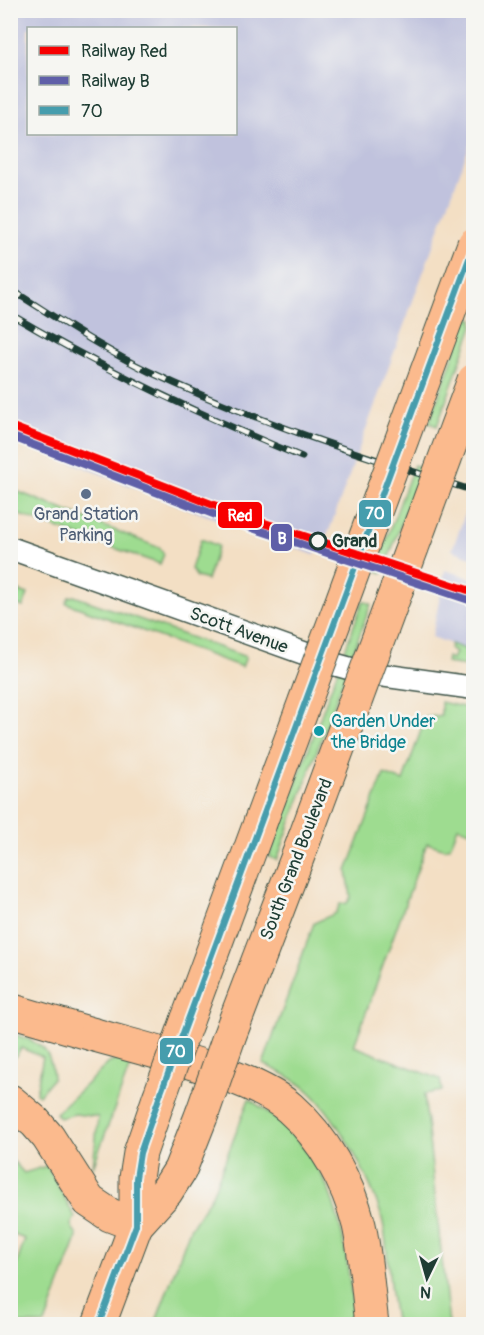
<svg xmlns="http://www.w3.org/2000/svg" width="484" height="1335" viewBox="0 0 484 1335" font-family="Pangolin,sans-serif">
  <rect width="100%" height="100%" fill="#f6f6f2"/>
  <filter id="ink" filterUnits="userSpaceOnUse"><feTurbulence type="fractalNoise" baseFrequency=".0167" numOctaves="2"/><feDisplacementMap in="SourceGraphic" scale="12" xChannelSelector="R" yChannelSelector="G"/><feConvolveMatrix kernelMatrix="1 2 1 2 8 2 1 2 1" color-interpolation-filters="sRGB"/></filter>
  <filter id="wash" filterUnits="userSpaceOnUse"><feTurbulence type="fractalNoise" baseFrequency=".008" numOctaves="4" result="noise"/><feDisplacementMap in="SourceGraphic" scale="24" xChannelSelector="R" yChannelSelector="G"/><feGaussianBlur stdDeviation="1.35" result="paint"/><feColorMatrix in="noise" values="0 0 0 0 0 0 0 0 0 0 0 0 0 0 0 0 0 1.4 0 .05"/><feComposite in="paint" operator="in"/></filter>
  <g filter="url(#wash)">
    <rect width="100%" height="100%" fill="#f3dfc4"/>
    <!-- industrial -->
    <g fill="#c0c2dd" fill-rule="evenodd">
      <path d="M11,10L473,11L474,86L470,94L473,101V136L329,531L314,555L175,504L11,438ZM28,28H236V134H28Z"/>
      <path d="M473,492V558L452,550Z"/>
      <path d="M445,570L473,579V652L432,637Z"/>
    </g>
    <!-- green -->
    <g fill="#9edc90" stroke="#5e8c62" stroke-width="1.5">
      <path d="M467,318L473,319V326L437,426L429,423Z"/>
      <path d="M414,465L422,468L383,573L375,570Z"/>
      <path d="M11,489L160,548L164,554L160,564L11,512Z"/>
      <path d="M201,539L218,546L207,580L197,577L191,569Z"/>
      <path d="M10,588L28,594L23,607L11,602Z"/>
      <path d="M74,596L235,653L246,657L242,667L66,603L69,597Z"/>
      <path d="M363,601L371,604L277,860L269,857Z"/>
      <path d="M451,644L473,652V667L446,663L447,657L452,659L455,652L450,649Z"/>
      <path d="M441,702L473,709V832L458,827L450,847L445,849L427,843L354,1046L440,1079L442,1091L424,1094L449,1324H396C389,1293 389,1260 384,1228C378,1191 338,1118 310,1092C296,1079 279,1071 263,1064L314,923L336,913L340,904L347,903L351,897L347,871L384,774L403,781L424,722L417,719L441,715Z"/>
      <path d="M11,1033C38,1043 51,1045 53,1078L39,1095L36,1093L43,1057L21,1048L11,1063Z"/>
      <path d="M124,1057L133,1058L93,1167L98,1117L75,1114L60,1118L56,1113L109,1063Z"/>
      <path d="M249,1099C339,1157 343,1227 355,1324H155L190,1229L212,1195Z"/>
      <path d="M13,1161L24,1173L47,1166L75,1217L71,1225L77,1236L76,1241L45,1324H11V1281L25,1239L11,1234L10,1173Z"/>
    </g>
  </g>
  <g filter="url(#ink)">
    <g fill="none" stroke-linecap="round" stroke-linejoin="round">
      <!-- street casing -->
      <g stroke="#3f554a" stroke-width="25">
        <path id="street" d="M10,548L337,665L366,673L474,688"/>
      </g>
      <!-- primary casing -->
      <g stroke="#3f554a" stroke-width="35">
        <g id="primary">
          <path d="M10,1010L95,1035"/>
          <path d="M187,1021L260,823"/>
          <path d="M229,1037L304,840"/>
          <path d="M136,1225L166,1192L180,1170L202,1114"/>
          <path d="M99,1324L136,1225V1178L140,1153L159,1098"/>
        </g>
      </g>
      <!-- highway casing -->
      <g stroke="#3f554a" stroke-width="35">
        <g id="highway">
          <path d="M95,1035C147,1050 251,1074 290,1108C324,1138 348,1182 359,1225C366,1257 368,1292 372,1324"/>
          <path d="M10,1101L35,1122L48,1137L89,1201L110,1215L136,1225"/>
        </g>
      </g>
      <!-- street -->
      <use href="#street" stroke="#fff" stroke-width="22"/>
      <!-- primary -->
      <use href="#primary" stroke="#fbba8d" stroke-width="33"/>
      <!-- highway -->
      <use href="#highway" stroke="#fbba8d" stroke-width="33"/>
      <!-- rail casing -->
      <g stroke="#1f3d34" stroke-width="7">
        <g id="rail">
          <path d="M10,289C55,317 100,348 148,371C253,421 363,456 474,491"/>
          <path d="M10,314C106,371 200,415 302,457"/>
        </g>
      </g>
      <!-- rail -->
      <use href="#rail" stroke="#f6f6f2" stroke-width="4.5" stroke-dasharray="14" stroke-linecap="butt"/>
      <!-- primary-bridge casing -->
      <g stroke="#3f554a" stroke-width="35" stroke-linecap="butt">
        <g id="primary-bridge">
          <path d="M260,823L474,244"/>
          <path d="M304,840L474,380"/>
          <path d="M159,1098L187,1021"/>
          <path d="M202,1114L229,1037"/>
        </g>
      </g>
      <!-- primary-bridge -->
      <use href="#primary-bridge" stroke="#fbba8d" stroke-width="33"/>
      <!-- bus-1 casing -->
      <g stroke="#f6f6f2" stroke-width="10">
        <path id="bus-1" d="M99,1324L136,1225V1178L140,1153L159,1098L474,245"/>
      </g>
      <!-- bus-1 -->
      <use href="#bus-1" stroke="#469dad" stroke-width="6"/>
      <!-- rail-1 casing -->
      <g stroke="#f6f6f2" stroke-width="12">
        <path id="rail-1" d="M10,426L237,514L474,592"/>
      </g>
      <!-- rail-2 casing -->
      <g stroke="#f6f6f2" stroke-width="12">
        <path id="rail-2" d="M10,436L234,522L472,601"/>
      </g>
      <!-- rail-1 -->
      <use href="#rail-1" stroke="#f80000" stroke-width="8"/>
      <!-- rail-2 -->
      <use href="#rail-2" stroke="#5f5fa8" stroke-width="8"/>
    </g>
  </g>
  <!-- markers -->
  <circle fill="#5c6f8a" stroke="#f6f6f2" stroke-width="2" cx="86" cy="494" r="6"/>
  <circle fill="#f6f6f2" stroke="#1f3d34" stroke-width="3" cx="318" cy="541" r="8"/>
  <circle fill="#0f9aa8" stroke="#f6f6f2" stroke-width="2" cx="319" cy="731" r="6"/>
  <g text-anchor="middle" stroke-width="5" stroke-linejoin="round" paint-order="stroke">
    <!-- service labels -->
    <g font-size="18" fill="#4e5e75" stroke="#f6f6f2">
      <text x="86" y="520">Grand Station<tspan x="86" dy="21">Parking</tspan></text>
    </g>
    <!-- stop labels -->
    <g font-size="18" font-weight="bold" fill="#1f3d34" stroke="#f6f6f2" text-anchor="start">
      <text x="332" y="547">Grand</text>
    </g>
    <!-- street labels -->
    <g font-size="18" fill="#1f3d34" stroke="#f6f6f2">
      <text transform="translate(239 630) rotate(20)" y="6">Scott Avenue</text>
      <text transform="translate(296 859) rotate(-69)" y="6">South Grand Boulevard</text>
    </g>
    <!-- culture labels -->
    <g font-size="18" fill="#0d838f" stroke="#f6f6f2" text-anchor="start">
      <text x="331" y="727">Garden Under<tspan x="331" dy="21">the Bridge</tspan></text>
    </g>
  </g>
  <g stroke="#f6f6f2" stroke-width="2">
    <rect x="358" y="499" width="34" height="29" rx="6" fill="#469dad"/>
    <rect x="217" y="501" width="46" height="28" rx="6" fill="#f80000"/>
    <rect x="270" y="523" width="23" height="29" rx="6" fill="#5f5fa8"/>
    <rect x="159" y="1037" width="35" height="28" rx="6" fill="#469dad"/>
  </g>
  <g font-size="16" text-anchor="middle" font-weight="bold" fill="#fff">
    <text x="375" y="519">70</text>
    <text x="240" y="521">Red</text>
    <text x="282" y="544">B</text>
    <text x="176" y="1057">70</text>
  </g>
  <!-- margin -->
  <rect width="484" height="1335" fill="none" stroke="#f6f6f2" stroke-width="36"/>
  <!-- legend -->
  <rect x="27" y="27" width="210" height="108" fill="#f6f6f2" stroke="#a0aca6" stroke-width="1.5"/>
  <rect x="39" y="46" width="30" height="9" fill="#f80000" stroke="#a0aca6" stroke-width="1.5"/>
  <text x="81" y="57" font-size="18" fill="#1f3d34">Railway Red</text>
  <rect x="39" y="76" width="30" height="9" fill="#5f5fa8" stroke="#a0aca6" stroke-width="1.5"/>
  <text x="81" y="87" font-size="18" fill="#1f3d34">Railway B</text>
  <rect x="39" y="106" width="30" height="9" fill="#469dad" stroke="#a0aca6" stroke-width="1.5"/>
  <text x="81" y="117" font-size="18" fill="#1f3d34">70</text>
  <!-- north arrow -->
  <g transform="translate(427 1278) rotate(185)" stroke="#f6f6f2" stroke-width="4.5" paint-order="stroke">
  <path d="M0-4.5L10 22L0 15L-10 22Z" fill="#1f3d34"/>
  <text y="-9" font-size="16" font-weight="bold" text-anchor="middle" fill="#1f3d34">N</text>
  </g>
</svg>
